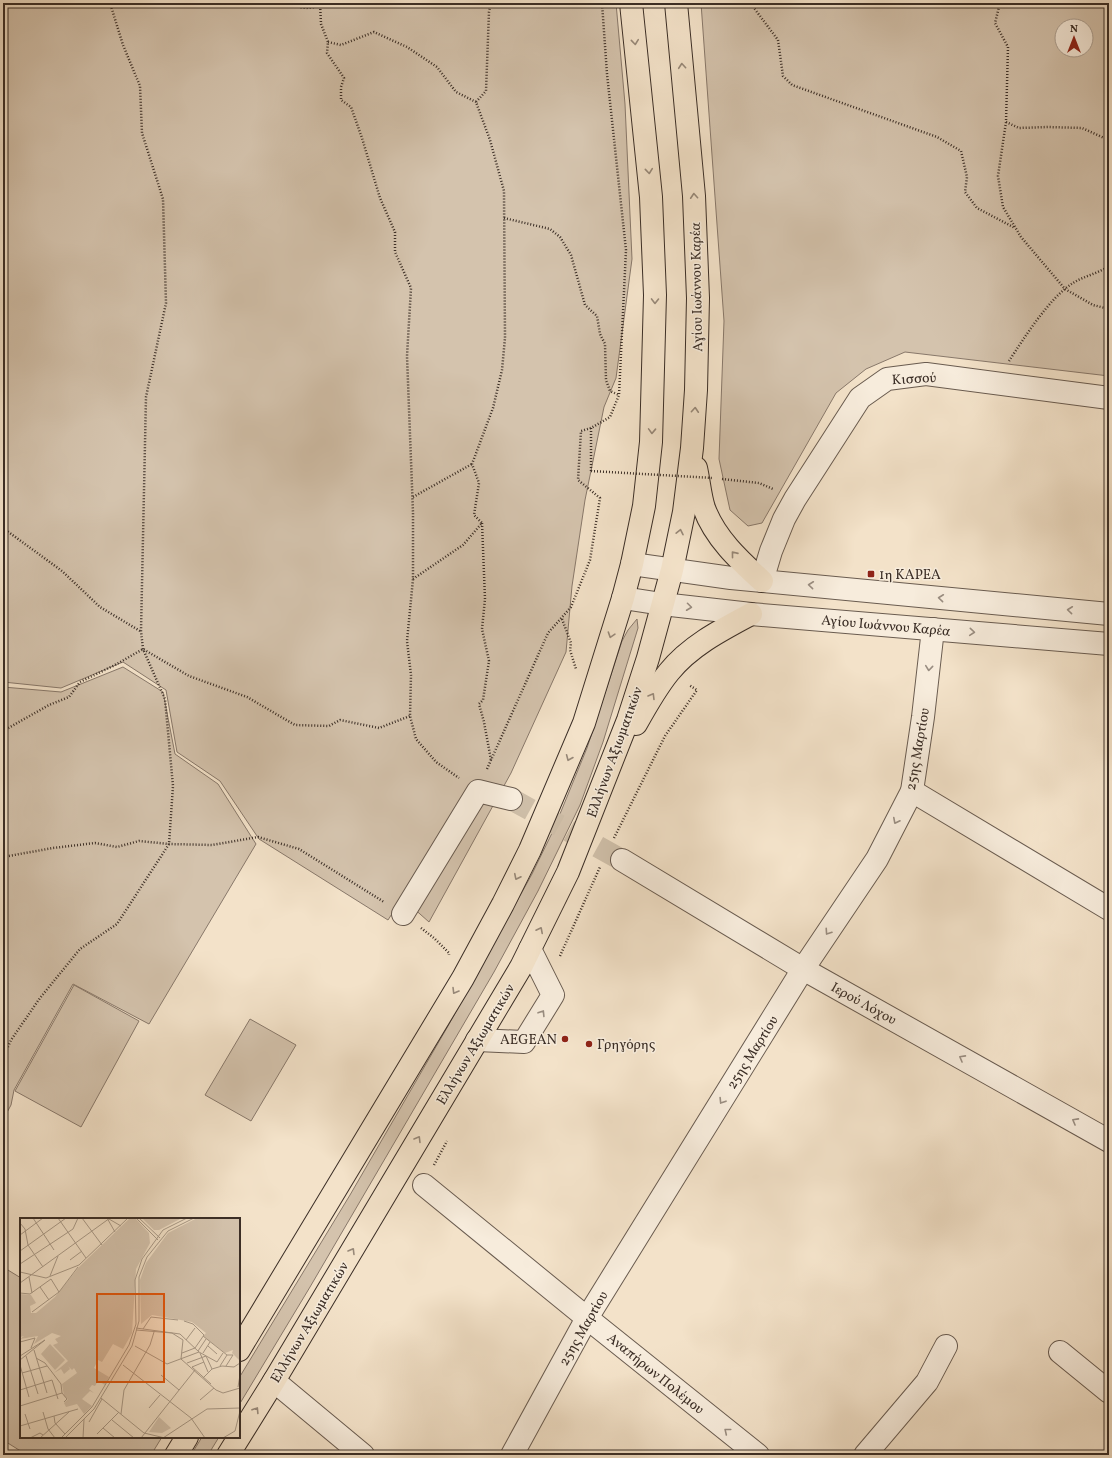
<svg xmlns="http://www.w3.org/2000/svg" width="1112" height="1458" viewBox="0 0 1112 1458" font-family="Vollkorn,serif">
  <rect width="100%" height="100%" fill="#f3e2c9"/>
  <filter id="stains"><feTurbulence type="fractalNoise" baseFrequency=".005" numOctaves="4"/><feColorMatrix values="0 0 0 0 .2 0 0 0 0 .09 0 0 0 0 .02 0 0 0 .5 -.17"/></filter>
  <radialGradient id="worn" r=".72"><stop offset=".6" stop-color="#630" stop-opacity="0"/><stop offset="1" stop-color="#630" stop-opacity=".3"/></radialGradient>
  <!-- green -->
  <g fill="#d4c3ad" stroke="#88786a" fill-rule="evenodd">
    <path d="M3,3H616L625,104L632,259L616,378L604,407L585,500L572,586L566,652L511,773L429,922L402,898L388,920L259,839L220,781L177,752L166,690L123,662L61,688L3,682Z"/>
    <path d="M701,3H1109V376L905,352L866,369L836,393L762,523L748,526L730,510L719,459L724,321ZM1062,26H1086V50H1062Z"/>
    <path d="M637,619L638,628L603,742L580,805L538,891L494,972L407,1121L310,1287L239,1405V1378L350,1195L448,1026L532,874L553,831L587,748L622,641L628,630Z"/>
    <path d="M123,667L163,692L175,754L218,784L256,844L149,1024L73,984L14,1090L11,1105L3,1120V687L61,692Z"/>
    <path d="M74,985L139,1021L81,1127L15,1091Z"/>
    <path d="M250,1019L296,1045L251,1121L205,1095Z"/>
    <path d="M3,1267L21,1278V1437H162L151,1455H27L3,1440Z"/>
    <path d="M202,1437H219L208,1455H191Z"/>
  </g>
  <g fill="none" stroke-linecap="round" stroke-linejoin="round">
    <!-- minor-tunnel -->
    <path stroke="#cebea8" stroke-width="22" stroke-dasharray="22 11" stroke-linecap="butt" d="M511,799L622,860"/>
    <!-- minor casing -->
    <g stroke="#695b4f" stroke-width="24">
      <g id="minor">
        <path d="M632,564L731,578L1109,614"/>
        <path d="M762,581L771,551L784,519L795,499L860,398L887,379L926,374L1109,398"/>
        <path d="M623,598L662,604L751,614L1109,644"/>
        <path d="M912,791L1109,909"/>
        <path d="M622,860L803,969L1109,1141"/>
        <path d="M403,914L478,791L511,799"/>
        <path d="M477,1040L524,1042L553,995L530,949"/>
        <path d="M424,1185L587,1318L758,1455"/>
        <path d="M1060,1352L1109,1392"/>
        <path d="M274,1381L363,1455"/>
        <path d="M512,1455L587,1318L803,969L877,859L912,791L923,717L933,629"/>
        <path d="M865,1455L927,1382L946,1346"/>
      </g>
    </g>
    <!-- major casing -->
    <g stroke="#3b2e26" stroke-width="24">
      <g id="major">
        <path d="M696,468C699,481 700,496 704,508C715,538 739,560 762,581"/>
        <path d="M636,724C646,706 656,688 669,672C690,646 721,630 751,614"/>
        <path d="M239,1350L463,978L503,904L530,850L584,723L623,598L632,564L644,506L651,442L655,295L651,197L631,3"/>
        <path d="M176,1455L187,1437"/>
        <path d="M228,1455L274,1381L521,967L568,872L628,720L648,658L672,570L684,512L692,448L696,390L698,298L694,196L676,3"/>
      </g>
    </g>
    <!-- path -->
    <g stroke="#3b2e26" stroke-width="2.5" stroke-dasharray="1 2" stroke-linecap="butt">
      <path d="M293,3C299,10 311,8 320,6"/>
      <path d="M320,3L321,24L328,42L327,53L344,78L341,87V100L351,107L362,138L380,198L395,232V252L411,288L407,356L413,513V579L407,641L411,675L410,716L416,739L436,762L459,778"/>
      <path d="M754,3V8L778,40L783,76L792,85L937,137L961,151L967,177L965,192L977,208L1015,228"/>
      <path d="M1000,3L995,23L1008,47L1006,122L998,176L1003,207L1021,237L1065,289L1093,305L1109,309"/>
      <path d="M328,42L341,45L374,32L407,47L437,67L456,92L476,102"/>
      <path d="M1006,122L1019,128L1048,127L1082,128L1104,138H1109"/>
      <path d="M504,218L550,229L560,237L571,255L585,305L597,316L600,334L605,344L606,380L610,391L619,395"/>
      <path d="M1009,361C1024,338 1050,297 1073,283C1084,276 1097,274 1109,266"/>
      <path d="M591,428V471"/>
      <path d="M722,479L759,483L773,489"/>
      <path d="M413,497L472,464"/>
      <path d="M482,523L485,599L482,629L489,661L483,700L479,704L484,722L491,760"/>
      <path d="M3,528L62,571L100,607L140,631"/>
      <path d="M413,579L463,545L482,523L474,515L479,483L472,464L493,408L502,370L505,338L504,191L490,140L476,102L486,91L489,12L491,3"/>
      <path d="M562,619L571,643L570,650L576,669"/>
      <path d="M3,731L49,705L69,697L80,682L115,665L143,649L189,676L247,697L295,725L329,726L340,720L379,728L410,716"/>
      <path d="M487,769L548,633L571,607L590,560L600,498L578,480L581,431L591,428L610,417L619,395L626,250L607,74L602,3"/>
      <path d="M614,838L665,736L697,690L689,685"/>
      <path d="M3,857L53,848L95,843L117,847L139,841L169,844L212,845L258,837L299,849L384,902"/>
      <path d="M421,928L434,938L449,953V955"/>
      <path d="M560,956L600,867"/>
      <path d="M3,1058L11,1040L40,998L80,949L117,924L169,844L173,786L165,699L143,649L141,631L146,397L166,303L163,199L142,133L140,86L123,45L110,3"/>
      <path d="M434,1165L447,1141"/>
    </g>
    <!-- minor -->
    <use href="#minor" stroke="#f7ecdc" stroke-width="22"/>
    <!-- major -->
    <use href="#major" stroke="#f3e2c9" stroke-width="22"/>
    <!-- path-bridge -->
    <path stroke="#3b2e26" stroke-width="2.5" stroke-dasharray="1 2" stroke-linecap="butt" d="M591,471L713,478"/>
  </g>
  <!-- one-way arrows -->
  <defs><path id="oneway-chevron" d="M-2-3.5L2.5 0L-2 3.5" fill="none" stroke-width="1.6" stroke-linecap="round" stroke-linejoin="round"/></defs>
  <g stroke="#978878">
    <use href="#oneway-chevron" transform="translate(635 42) rotate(84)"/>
    <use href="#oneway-chevron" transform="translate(682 66) rotate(-95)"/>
    <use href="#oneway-chevron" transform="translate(649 171) rotate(84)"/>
    <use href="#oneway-chevron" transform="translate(694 196) rotate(-94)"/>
    <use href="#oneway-chevron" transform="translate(655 301) rotate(91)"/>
    <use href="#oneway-chevron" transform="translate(695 410) rotate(-86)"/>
    <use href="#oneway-chevron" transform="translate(652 431) rotate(92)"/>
    <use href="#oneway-chevron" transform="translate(680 532) rotate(-78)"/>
    <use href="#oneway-chevron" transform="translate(734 554) rotate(-129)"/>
    <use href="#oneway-chevron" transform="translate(611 635) rotate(108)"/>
    <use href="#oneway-chevron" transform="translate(652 696) rotate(-59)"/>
    <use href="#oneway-chevron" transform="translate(569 758) rotate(113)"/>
    <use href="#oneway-chevron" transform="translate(517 877) rotate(116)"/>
    <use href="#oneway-chevron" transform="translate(540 930) rotate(-63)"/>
    <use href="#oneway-chevron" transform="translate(455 991) rotate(121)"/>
    <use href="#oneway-chevron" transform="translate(418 1139) rotate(-59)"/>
    <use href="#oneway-chevron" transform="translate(352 1251) rotate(-59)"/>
    <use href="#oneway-chevron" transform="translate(256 1410) rotate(-58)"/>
  </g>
  <g stroke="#998d81">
    <use href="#oneway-chevron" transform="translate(811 585) rotate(-174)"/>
    <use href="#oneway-chevron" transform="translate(941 598) rotate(-174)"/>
    <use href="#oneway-chevron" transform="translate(689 607) rotate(7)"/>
    <use href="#oneway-chevron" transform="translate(1070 610) rotate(-174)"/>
    <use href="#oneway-chevron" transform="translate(972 632) rotate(5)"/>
    <use href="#oneway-chevron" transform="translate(929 668) rotate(96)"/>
    <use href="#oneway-chevron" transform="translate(896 821) rotate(117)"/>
    <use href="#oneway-chevron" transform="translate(828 932) rotate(124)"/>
    <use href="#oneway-chevron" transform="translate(542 1013) rotate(-58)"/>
    <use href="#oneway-chevron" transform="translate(962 1058) rotate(-151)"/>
    <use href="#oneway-chevron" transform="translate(722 1101) rotate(122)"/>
    <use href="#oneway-chevron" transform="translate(1075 1121) rotate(-151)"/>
    <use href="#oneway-chevron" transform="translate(727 1431) rotate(-141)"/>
  </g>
  <!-- markers -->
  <g fill="#8f2418" stroke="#f7ecdc" stroke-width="1.5">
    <rect x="867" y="570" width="8" height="8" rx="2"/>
    <circle cx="565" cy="1039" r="4"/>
    <circle cx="589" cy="1044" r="4"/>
  </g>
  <g text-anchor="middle" stroke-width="3" stroke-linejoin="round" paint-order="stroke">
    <!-- street labels -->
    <g font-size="14" fill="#3b2e26" stroke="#f7ecdc">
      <text transform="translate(696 287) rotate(-91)" y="5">Αγίου Ιωάννου Καρέα</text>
      <text transform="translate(914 378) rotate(-3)" y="5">Κισσού</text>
      <text transform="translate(886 625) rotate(5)" y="5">Αγίου Ιωάννου Καρέα</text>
      <text transform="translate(917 749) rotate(-80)" y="5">25ης Μαρτίου</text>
      <text transform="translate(614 752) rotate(-70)" y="5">Ελλήνων Αξιωματικών</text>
      <text transform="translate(864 1003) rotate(29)" y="5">Ιερού Λόχου</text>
      <text transform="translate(475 1044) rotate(-59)" y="5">Ελλήνων Αξιωματικών</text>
      <text transform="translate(752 1052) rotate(-58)" y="5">25ης Μαρτίου</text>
      <text transform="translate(309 1322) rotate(-59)" y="5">Ελλήνων Αξιωματικών</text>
      <text transform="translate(583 1328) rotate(-60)" y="5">25ης Μαρτίου</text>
      <text transform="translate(656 1373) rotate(39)" y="5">Αναπήρων Πολέμου</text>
    </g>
    <!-- poi labels -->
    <g font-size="14" fill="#3b2e26" stroke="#f7ecdc" text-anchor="start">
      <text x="879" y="579">1η ΚΑΡΕΑ</text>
      <text x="557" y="1044" text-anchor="end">AEGEAN</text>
      <text x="597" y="1049">Γρηγόρης</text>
    </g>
  </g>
  <!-- overview -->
  <g transform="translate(20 1218)">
    <rect width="220" height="220" fill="#f3e2c9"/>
    <path d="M110,0H115L129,15L130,25L116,51L112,115L103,131L93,126L82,144L78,142L74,150L89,159L85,167L78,163L75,168L72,167L69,171L74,175L70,173L62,181L72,188L64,196L57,186L46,189L44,185L48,181L44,178L42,166L57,155L54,150L52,152L48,148L50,151L44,156L41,151L34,155L48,143L33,127L38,125L35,121L41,118L32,115L14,126L18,118L0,121L4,118L0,119V76L11,77L16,85L10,88L11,95H16L35,79L59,49ZM122,0H162L139,12H134ZM177,0H220V143L212,135L213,132L205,135L183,118L186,115L172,104L132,97L121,106L120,62L126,45L148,15ZM30,126L45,142L35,152L21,136ZM139,199L151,210L142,215L129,214Z" fill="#d4c3ad"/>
    <path fill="none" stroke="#a99a88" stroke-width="1" d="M13,0L34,32M38,0L66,40M62,0L82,27M87,0L95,14M116,0L138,22M119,0L140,20M89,1L101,8M0,5L5,11L8,27L23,49M0,17L23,0M0,33L46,0M50,42L62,33M0,46L53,11L58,0M0,54L26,60L59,47L108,0M30,58L38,38M9,59L12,75M31,61L39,74M0,65L90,0M20,69L29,82M0,75L10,76L31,61M12,94L39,74L58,49M116,110L160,116L179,134L197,144L203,135M123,111L131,99L158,102M116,112L152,115L163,122M183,118L207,137H213L206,148M163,122L161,141L196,172L203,175L220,170M166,122L175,110M0,124L15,120L11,130M115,128L147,146L179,134M188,128L197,136M14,132L27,175M178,133L186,121M162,135L175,130L184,117L173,106L164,103M180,135L188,154M183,135L190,124M0,138L25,122L0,142M6,138L18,176M186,138L192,151M16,140L25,145L41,166L42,175L47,181L44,184M167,145L186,138M0,147L9,179M103,147L171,200L185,220M200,148L207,137M172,149L191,166M172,149L184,144M2,155L27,148M141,157L159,172M183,160L192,151L202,148L214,149L220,145M218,169L220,157M0,172L32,162L38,181M81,180L124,215L145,220M180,182L194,170M0,188L42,175M129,190L140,177M23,194L28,211L35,220M5,196L10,211M101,196L104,172L130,127L134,114M34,198L35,205L45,216M92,202L114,220M69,204L82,181M0,208L58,191M83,210L95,220M77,216L99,194M10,220L20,215L23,217M20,220L49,194M41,220L72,189L109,127L116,106L115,62L122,41L143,12L167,0M45,220L74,191L112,128L119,103V59L127,39L148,13L174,0M63,220L64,201M121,220L175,152M143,220L187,191L220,190M203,220L215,213L220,193"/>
    <path fill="#df570d" fill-opacity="0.15" stroke="#df570d" stroke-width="2" d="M77,76H144V164H77Z"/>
    <rect width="220" height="220" fill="none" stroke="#3b2e26" stroke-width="2"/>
  </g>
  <!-- margin -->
  <rect width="1112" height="1458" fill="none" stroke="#f3e2c9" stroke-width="16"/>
  <rect x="4" y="4" width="1104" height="1450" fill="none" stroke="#3b2e26" stroke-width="2"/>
  <rect x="8" y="8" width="1096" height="1442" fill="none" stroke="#3b2e26"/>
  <!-- north arrow -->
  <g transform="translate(1074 38)"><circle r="19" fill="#f7ecdc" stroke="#aca093"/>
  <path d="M0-3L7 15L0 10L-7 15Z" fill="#8f2418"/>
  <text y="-6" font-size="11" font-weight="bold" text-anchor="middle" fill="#3b2e26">N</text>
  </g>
  <rect width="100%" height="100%" filter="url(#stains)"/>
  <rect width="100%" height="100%" fill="url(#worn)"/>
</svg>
